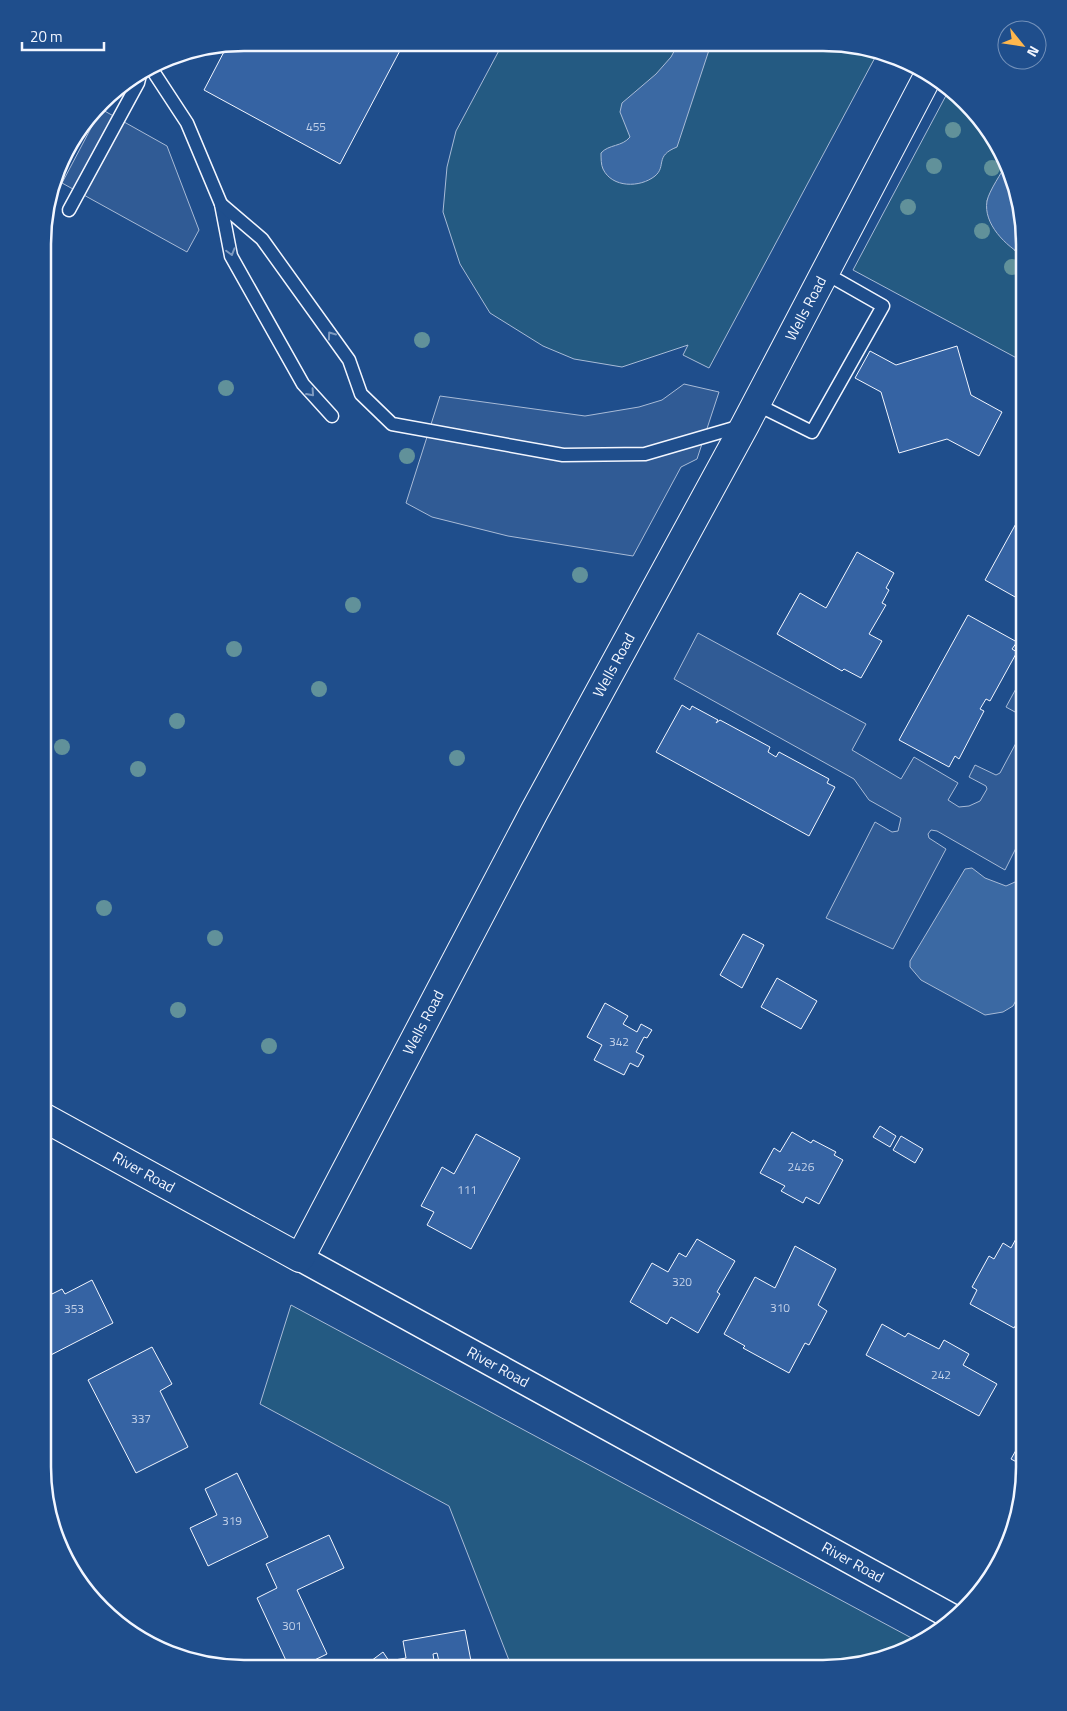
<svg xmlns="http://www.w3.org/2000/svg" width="1067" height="1711" viewBox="0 0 1067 1711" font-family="'Titillium Web',sans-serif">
  <rect width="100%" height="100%" fill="#1f4e8c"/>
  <!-- green -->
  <g fill="#245a82" stroke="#a8bbd7">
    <path d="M503,43L849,44L878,52L709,368L683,355L688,345L622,367L574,359L543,346L490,313L460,264L443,212L447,167L456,131Z"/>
    <path d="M950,88L983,122L1007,163L987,201L1015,251L1024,256V362L853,270Z"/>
    <path d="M291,1305L919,1642L900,1653L823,1668H512L449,1506L260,1404Z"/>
  </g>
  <!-- parking -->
  <g fill="#305b95" stroke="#a8bbd7">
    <path d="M101,109L167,146L199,230L187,252L62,183Z"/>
    <path d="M684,384L719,392L697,459L681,467L633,556L508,536L432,517L406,503L440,396L585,416L639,407L662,400Z"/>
    <path d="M698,633L866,724L852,750L901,779L914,757L958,783L948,800L959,807L969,806L980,801L987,789L986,786L969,777L975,765L996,775L1000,773L1024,728V832L1005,870L937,831L931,830L928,834L929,838L946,849L893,949L826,918L875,822L892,832L898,831L901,818L869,800L854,779L674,679Z"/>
    <path d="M1024,674V717L1006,707Z"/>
  </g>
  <!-- water -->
  <g fill="#3b69a3" stroke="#a8bbd7">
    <path d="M678,44H711L677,147C654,156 667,166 655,176C640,188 612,188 603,169C601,165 601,158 601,153C609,144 622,147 630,137L620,112L622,103L656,74L671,57Z"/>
    <path d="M1007,163L1024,244V256C1006,246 983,224 987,201C989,191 1002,172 1007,163Z"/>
    <path d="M972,868L985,878L1006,886L1024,878V985L1013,1006L1003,1012L985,1015L921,980L910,967V961L965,869Z"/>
  </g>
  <!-- building -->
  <g fill="#3563a3" stroke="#f2f6ff">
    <path d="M244,42L404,43L340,164L204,90L227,46Z"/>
    <path d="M957,346L971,395L1002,412L979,456L947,439L899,453L881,392L855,378L870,351L896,365Z"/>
    <path d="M1024,509V602L985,580Z"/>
    <path d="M857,552L894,573L886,588L889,590L882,603L886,605L869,634L882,641L861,678L844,669L842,671L777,634L800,593L826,608Z"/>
    <path d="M968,615L1017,642L1012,649L1017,652L990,701L986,699L980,709L984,711L959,759L955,756L949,767L899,740Z"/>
    <path d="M682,705L690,710L692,706L718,720L716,723L720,720L770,747L768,752L776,757L779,752L829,779L827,783L835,787L809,836L656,752Z"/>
    <path d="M743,934L764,945L742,988L720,975Z"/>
    <path d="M777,978L817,1001L801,1029L761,1007Z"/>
    <path d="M605,1003L628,1016L623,1024L637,1032L641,1024L652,1030L647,1038L644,1037L636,1052L644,1056L638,1067L630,1063L624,1075L594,1060L602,1045L587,1037Z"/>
    <path d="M880,1126L896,1136L890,1147L873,1137Z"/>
    <path d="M792,1132L811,1143L813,1140L836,1152L834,1155L843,1160L819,1204L806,1197L803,1203L781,1191L785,1186L760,1173L774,1148L780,1152Z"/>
    <path d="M476,1134L520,1158L471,1249L427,1225L434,1212L421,1206L442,1167L454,1174Z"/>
    <path d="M901,1136L923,1149L915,1163L893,1150Z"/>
    <path d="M1024,1224V1311L1014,1328L970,1304L977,1290L972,1287L989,1256L994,1259L1003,1243L1011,1248Z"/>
    <path d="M697,1239L735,1261L717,1292L720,1294L698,1333L671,1317L667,1324L630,1302L652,1263L668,1272L679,1253L686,1257Z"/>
    <path d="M795,1246L836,1269L818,1305L827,1311L809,1345L805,1343L789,1373L743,1348L745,1346L724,1334L755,1277L775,1288Z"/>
    <path d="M43,1275L52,1294L62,1289L65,1294L92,1280L113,1323L43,1359Z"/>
    <path d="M882,1324L905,1337L908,1333L939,1349L944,1340L969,1354L963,1365L997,1384L979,1416L866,1355Z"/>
    <path d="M152,1347L172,1384L160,1391L188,1447L136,1473L88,1380Z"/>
    <path d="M1024,1436V1466L1011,1459Z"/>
    <path d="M237,1473L268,1537L208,1566L190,1528L217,1515L205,1489Z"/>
    <path d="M329,1535L344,1568L297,1590L327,1654L300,1667H289L257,1598L277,1588L266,1564Z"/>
    <path d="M465,1630L471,1661L440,1666L437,1653L433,1654L435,1667H363L383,1652L389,1661L406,1658L403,1641Z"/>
  </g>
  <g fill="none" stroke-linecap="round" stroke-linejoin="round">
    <!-- service casing -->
    <g stroke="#f2f6ff" stroke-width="15">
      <g id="service">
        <path d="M151,68L187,123L221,204L231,256L303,384L332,416"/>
        <path d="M221,204L262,239L349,360L361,394L392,424L563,455L645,454L741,426"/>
        <path d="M69,210L138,83L140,75"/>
        <path d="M756,404L812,432L883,306L825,273"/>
      </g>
    </g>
    <!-- minor casing -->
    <g stroke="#f2f6ff" stroke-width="28">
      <g id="minor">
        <path id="s1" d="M300,1258L954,1618"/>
      </g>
    </g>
    <!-- tertiary casing -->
    <g stroke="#f2f6ff" stroke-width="30">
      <g id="tertiary">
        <path id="s2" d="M43,1117L300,1258L534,812L745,425L929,74"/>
      </g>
    </g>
    <!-- service -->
    <use href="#service" stroke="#1f4e8c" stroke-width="12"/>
    <!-- minor -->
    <use href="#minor" stroke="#1f4e8c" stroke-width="25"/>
    <!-- tertiary -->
    <use href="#tertiary" stroke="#1f4e8c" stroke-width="28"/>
  </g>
  <!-- trees -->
  <g fill="#61919a">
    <circle cx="953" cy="130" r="8"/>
    <circle cx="934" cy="166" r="8"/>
    <circle cx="992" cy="168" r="8"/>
    <circle cx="908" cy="207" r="8"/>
    <circle cx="982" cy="231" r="8"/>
    <circle cx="1012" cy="267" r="8"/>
    <circle cx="422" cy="340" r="8"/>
    <circle cx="226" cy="388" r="8"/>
    <circle cx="407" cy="456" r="8"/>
    <circle cx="580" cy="575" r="8"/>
    <circle cx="353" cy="605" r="8"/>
    <circle cx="234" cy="649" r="8"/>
    <circle cx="319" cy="689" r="8"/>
    <circle cx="177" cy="721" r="8"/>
    <circle cx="62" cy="747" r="8"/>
    <circle cx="457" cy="758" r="8"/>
    <circle cx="138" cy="769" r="8"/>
    <circle cx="104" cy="908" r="8"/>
    <circle cx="215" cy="938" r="8"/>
    <circle cx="178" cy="1010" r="8"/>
    <circle cx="269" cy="1046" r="8"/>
  </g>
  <!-- one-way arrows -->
  <defs><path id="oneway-chevron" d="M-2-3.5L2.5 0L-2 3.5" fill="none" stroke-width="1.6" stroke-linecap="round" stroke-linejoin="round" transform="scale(1.25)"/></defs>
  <g stroke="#7e9ac0">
    <use href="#oneway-chevron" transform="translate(231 252) rotate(74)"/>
    <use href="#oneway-chevron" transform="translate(331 335) rotate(-126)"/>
    <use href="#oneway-chevron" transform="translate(311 393) rotate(48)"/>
  </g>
  <g text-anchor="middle" stroke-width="4" stroke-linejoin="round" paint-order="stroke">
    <!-- number labels -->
    <g font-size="12" fill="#c3d1e8">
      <text x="316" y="131">455</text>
      <text x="619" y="1046">342</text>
      <text x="801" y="1171">2426</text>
      <text x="467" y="1194">111</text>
      <text x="682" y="1286">320</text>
      <text x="780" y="1312">310</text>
      <text x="74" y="1313">353</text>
      <text x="941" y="1379">242</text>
      <text x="141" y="1423">337</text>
      <text x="232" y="1525">319</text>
      <text x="292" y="1630">301</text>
    </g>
    <!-- street labels -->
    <g font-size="15" fill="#f2f6ff" stroke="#1f4e8c">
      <text dy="5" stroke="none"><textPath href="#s2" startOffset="1369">Wells Road</textPath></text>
      <text dy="5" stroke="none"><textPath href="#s2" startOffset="964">Wells Road</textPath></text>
      <text dy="5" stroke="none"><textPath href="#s2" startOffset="559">Wells Road</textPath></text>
      <text dy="5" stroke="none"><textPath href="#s2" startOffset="115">River Road</textPath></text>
      <text dy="5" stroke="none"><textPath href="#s1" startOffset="226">River Road</textPath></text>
      <text dy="5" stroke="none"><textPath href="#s1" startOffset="631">River Road</textPath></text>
    </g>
  </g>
  <!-- crop -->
  <path d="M0 0H1067V1711H0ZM244 51H823A193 193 0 0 1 1016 244V1467A193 193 0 0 1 823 1660H244A193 193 0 0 1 51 1467V244A193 193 0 0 1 244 51Z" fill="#1f4e8c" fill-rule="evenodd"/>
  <path fill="none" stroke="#f2f6ff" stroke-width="2.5" d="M244 51H823A193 193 0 0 1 1016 244V1467A193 193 0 0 1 823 1660H244A193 193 0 0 1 51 1467V244A193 193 0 0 1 244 51Z"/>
  <!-- north arrow -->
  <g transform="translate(1022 45) rotate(120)"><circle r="24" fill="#1f4e8c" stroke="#7391ba"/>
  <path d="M0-4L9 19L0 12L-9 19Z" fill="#ffb74d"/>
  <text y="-8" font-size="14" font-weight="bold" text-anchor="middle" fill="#f2f6ff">N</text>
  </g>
  <!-- scale -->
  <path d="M22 42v8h82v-8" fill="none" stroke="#f2f6ff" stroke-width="2.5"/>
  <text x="30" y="42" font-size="15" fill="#f2f6ff" stroke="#1f4e8c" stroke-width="4" paint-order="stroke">20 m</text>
</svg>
